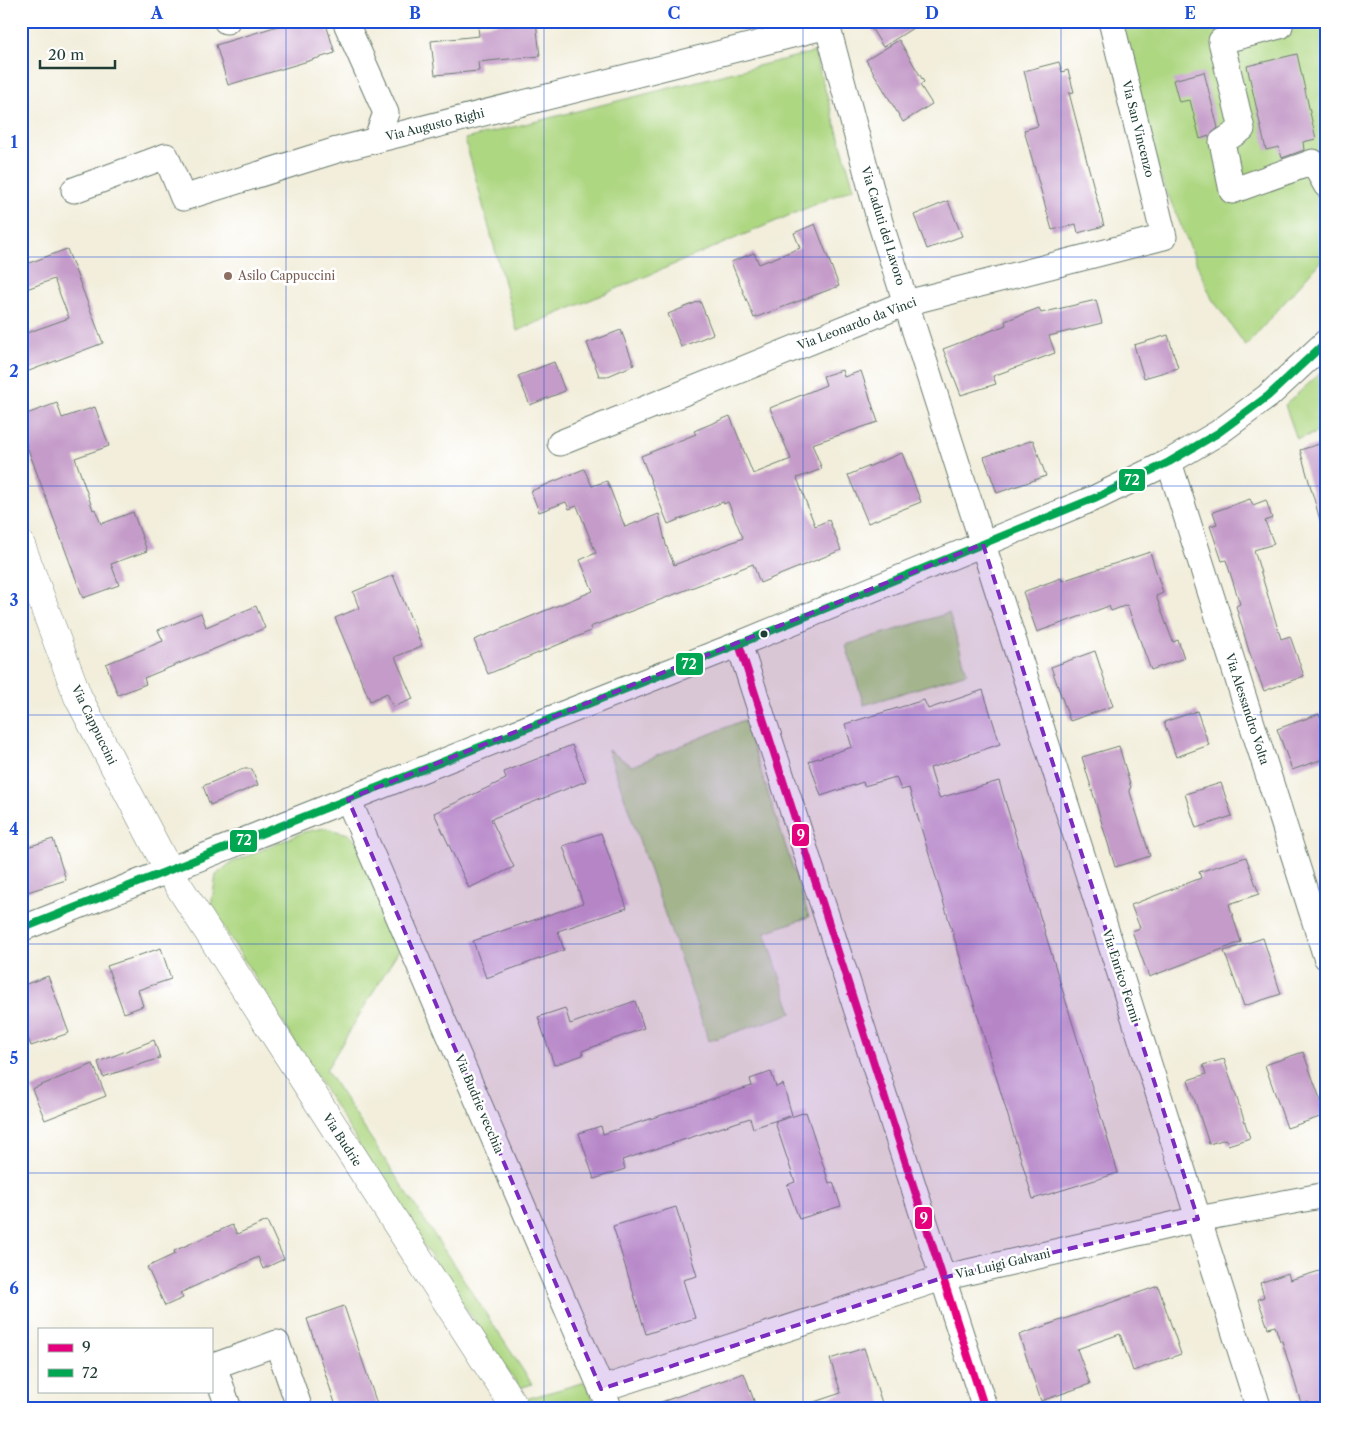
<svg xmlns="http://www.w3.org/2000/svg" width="1347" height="1430" viewBox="0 0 1347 1430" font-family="'Libre Caslon Text',serif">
  <rect width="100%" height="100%" fill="#fff"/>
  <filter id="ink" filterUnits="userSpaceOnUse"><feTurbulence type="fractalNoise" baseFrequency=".02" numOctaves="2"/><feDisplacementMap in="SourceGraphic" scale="10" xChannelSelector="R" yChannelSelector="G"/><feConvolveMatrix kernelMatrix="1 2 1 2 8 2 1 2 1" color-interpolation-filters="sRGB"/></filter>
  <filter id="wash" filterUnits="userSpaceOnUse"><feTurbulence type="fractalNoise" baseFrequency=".0096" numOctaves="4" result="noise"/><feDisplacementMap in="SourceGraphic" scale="20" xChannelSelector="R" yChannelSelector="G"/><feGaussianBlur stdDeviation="1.12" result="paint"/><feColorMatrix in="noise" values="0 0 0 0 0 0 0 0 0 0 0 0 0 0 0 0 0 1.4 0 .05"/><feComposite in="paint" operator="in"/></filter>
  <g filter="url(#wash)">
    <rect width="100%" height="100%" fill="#f2eedb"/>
    <!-- green -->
    <g fill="#aed782" stroke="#668a5b">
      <path d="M1106,21H1326V255L1246,346L1212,299L1122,86Z"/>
      <path d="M814,52L854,188L517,331L465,139Z"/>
      <path d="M1326,368V430L1297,439L1285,405Z"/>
      <path d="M949,613L967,673L864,705L846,645Z"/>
      <path d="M744,720L809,917L765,932L792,1013L709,1041L608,750L632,766Z"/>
      <path d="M324,828L349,834L360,845L403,943L326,1070L532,1384L520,1388L405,1218L211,907L216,875L229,864L304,832Z"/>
      <path d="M585,1382L598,1409H532L526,1399Z"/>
    </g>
    <g id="blocks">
      <!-- building -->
      <g fill="#c59cc9">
        <path d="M294,21H325L335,53L228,85L216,45Z"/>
        <path d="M520,21H536L540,56L478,62L479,71L435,75L431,41L479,36L478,26Z"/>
        <path d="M867,21H924L883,47Z"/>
        <path d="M899,40L924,82L920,85L932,104L903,122L866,60Z"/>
        <path d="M1297,54L1316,139L1303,142L1304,150L1282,158L1279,147L1266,150L1247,66Z"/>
        <path d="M1059,62L1062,72L1068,70L1074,92L1069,93L1104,226L1078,233L1076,224L1052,230L1024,130L1038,126L1024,71Z"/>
        <path d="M1204,72L1218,128L1209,136L1200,139L1190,100L1179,102L1173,80Z"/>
        <path d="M948,201L962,236L927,249L914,215Z"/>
        <path d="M815,224L839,286L754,318L731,262L754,253L759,264L800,248L794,233Z"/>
        <path d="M67,249L103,343L21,374V335L69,318L54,279L21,291V266Z"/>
        <path d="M1096,300L1102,323L1049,336L1055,353L993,376L996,384L961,395L943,349L1006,325L1005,321L1039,308L1041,313Z"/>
        <path d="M700,301L713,334L681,347L668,314Z"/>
        <path d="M621,330L634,365L608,376H599L587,343Z"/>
        <path d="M1168,335L1178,368L1144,378L1134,345Z"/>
        <path d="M554,362L565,391L530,405L518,376Z"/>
        <path d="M842,370L844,377L861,371L878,422L812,444L822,469L797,478L815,526L829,520L841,550L760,583L753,564L590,627L591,631L488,674L474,640L593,591L580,560L596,553L577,506L569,509L566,502L539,512L531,491L584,469L592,486L607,481L625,527L659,514L666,545L674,565L743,538L728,502L724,504L723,502L668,524L641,456L696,434L694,431L730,416L753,474L791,459L770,408L826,385L823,376Z"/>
        <path d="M57,403L62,418L95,407L109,446L75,458L93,510L95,509L101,524L133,512L147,551L111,564L119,585L83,598L21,430V416Z"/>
        <path d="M1033,440L1046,476L997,493L984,457Z"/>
        <path d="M1326,442V519L1320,520L1300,450Z"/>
        <path d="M902,453L921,502L868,523L848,475Z"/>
        <path d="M1250,499L1253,505L1266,500L1272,518L1265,521L1274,544L1254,550L1281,639L1290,636L1304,676L1264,691L1249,651L1236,606L1240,604L1226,560L1222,561L1210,526L1217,524L1213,512Z"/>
        <path d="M1150,552L1163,593L1156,596L1173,642L1178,640L1184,658L1151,670L1127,605L1111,611L1109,606L1037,632L1023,592L1061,578L1062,581Z"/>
        <path d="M393,575L422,646L395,657L413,699L393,707L387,693L370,701L335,618L359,608L353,592Z"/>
        <path d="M256,606L265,628L144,678L146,684L118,695L106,664L163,641L158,630L201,613L206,627Z"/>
        <path d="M1095,651L1113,706L1070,721L1051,667Z"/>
        <path d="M983,690L1000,744L930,768L939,798L999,781L1118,1173L1033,1199L909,788L901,790L896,777L864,786L863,782L821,796L809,761L852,747L845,724L924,700L928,709Z"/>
        <path d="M1197,711L1209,745L1176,757L1164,722Z"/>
        <path d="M1319,714L1326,733V758L1292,770L1277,729Z"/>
        <path d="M572,745L586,781L491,819L514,867L469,888L434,813L506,779L504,772Z"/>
        <path d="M1119,746L1131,788L1129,789L1150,856L1115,867L1082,757Z"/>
        <path d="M243,769H252L258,785L210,805L203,786Z"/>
        <path d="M1221,783L1232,816L1196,828L1185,794Z"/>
        <path d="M601,833L627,908L558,931L564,950L486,978L473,941L583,903L563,846Z"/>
        <path d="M53,839L66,880L21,894V849Z"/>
        <path d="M1246,857L1259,894L1229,904L1241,942L1149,977L1132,931L1140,928L1131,905L1201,878L1199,872Z"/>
        <path d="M1263,938L1281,994L1244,1006L1224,951Z"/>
        <path d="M161,948L171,979L138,990L143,1006L124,1013L107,966Z"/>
        <path d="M48,976L69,1033L31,1046L21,1020V986Z"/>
        <path d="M635,1001L644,1028L582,1051L583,1055L554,1065L538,1017L565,1008L570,1024Z"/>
        <path d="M154,1040L160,1058L103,1077L98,1062Z"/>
        <path d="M1303,1052L1326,1115L1287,1128L1265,1065Z"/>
        <path d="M1224,1059L1250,1138L1228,1145L1226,1139L1209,1144L1188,1080L1206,1074L1203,1065Z"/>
        <path d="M93,1064L106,1096L45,1120L32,1089Z"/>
        <path d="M771,1072L776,1087L783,1084L792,1115L753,1128L750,1118L622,1160L625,1169L594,1179L579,1133L601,1126L603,1134L752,1086L750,1079Z"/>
        <path d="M806,1112L829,1183L833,1182L841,1206L799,1219L787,1185L795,1182L775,1122Z"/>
        <path d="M676,1207L697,1276L683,1280L695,1318L646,1334L613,1226Z"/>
        <path d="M267,1221L284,1259L263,1269L258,1257L180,1293L183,1298L165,1306L147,1267L175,1254L174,1251L232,1225L237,1234Z"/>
        <path d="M1326,1269V1409H1310L1308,1401L1301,1403L1282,1341H1280L1275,1326L1268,1328L1258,1299L1264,1297L1260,1283L1288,1273L1290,1280Z"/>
        <path d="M1158,1286L1181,1354L1133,1371L1120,1334L1077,1349L1090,1384L1041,1401L1019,1335Z"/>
        <path d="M344,1306L377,1404L362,1409H337L307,1319Z"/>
        <path d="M864,1348L884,1409H806L805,1405L841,1393L830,1359Z"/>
        <path d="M744,1373L757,1409H650V1406Z"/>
      </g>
    </g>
  </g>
  <g filter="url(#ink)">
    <use href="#blocks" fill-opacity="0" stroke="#697b6e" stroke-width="1"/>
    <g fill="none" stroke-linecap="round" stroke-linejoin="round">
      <!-- minor casing -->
      <g stroke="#697b6e" stroke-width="27">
        <g id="minor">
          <path d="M226,21H227"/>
          <path d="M345,21L386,113L376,140"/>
          <path d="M826,21L880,222L1259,1409"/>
          <path d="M1281,21L1280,26L1221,41L1242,129L1222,142L1232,191L1313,162L1326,185"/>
          <path d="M74,190L166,156L183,198L337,150L828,26"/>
          <path d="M560,443L906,303L1164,237L1111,21"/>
          <path d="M1169,462L1326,957"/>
          <path d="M739,644L985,1409"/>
          <path d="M348,799L610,1409"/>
          <path d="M21,929L739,644L1097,497L1169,462L1218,433L1268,396L1326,342"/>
          <path d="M601,1389L942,1278L1198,1219L1326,1195"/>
          <path d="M229,1409L214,1366L277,1343L300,1409"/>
        </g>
      </g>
      <!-- major casing -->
      <g stroke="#697b6e" stroke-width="29">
        <path id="major" d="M21,545L78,697L169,871L516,1409"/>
      </g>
      <!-- minor -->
      <use href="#minor" stroke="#fff" stroke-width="25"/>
      <!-- major -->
      <use href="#major" stroke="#fff" stroke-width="28"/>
      <!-- bus-1 casing -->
      <g stroke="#fff" stroke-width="11">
        <path id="bus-1" d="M739,644L985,1409"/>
      </g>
      <!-- bus-2 casing -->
      <g stroke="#fff" stroke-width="11">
        <path id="bus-2" d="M21,929L739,644L1097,497L1169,462L1218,433L1268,396L1326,342"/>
      </g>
      <!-- bus-1 -->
      <use href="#bus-1" stroke="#e5007d" stroke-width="8"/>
      <!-- bus-2 -->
      <use href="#bus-2" stroke="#00a651" stroke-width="8"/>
    </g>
  </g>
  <!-- marked area -->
  <path fill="#7b2cbf" fill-opacity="0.2" stroke="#7b2cbf" stroke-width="4" stroke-dasharray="10 6" stroke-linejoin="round" d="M983,544L1198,1219L942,1278L601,1389L348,799Z"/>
  <!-- grid -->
  <path fill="none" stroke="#1d4ed8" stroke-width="1" stroke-opacity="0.55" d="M286,21V1409M544,21V1409M803,21V1409M1061,21V1409M21,257H1326M21,486H1326M21,715H1326M21,944H1326M21,1173H1326"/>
  <!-- markers -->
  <circle fill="#8d6e63" stroke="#fff" stroke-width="2" cx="228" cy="276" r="5"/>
  <circle fill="#1f3d34" stroke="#fff" stroke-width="2" cx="764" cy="634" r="4.5"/>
  <g text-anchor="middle" stroke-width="5" stroke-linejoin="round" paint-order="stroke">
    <!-- street labels -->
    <g font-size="12" fill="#1f3d34" stroke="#fff">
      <text transform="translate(435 125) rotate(-14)" y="4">Via Augusto Righi</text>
      <text transform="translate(1138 129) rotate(76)" y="4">Via San Vincenzo</text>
      <text transform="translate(883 226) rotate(73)" y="4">Via Caduti del Lavoro</text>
      <text transform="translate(857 324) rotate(-21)" y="4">Via Leonardo da Vinci</text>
      <text transform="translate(1247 709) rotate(72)" y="4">Via Alessandro Volta</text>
      <text transform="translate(94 725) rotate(64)" y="4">Via Cappuccini</text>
      <text transform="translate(1121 976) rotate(72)" y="4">Via Enrico Fermi</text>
      <text transform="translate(479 1104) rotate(67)" y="4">Via Budrie vecchia</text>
      <text transform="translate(342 1140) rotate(57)" y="4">Via Budrie</text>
      <text transform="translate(1003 1264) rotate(-13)" y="4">Via Luigi Galvani</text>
    </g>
    <!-- education labels -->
    <g font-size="12" fill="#785e54" stroke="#fff" text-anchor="start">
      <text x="238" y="280">Asilo Cappuccini</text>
    </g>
  </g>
  <g stroke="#fff" stroke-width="2">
    <rect x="1118" y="468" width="28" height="24" rx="5" fill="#00a651"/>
    <rect x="675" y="652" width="29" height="24" rx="5" fill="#00a651"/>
    <rect x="791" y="823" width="19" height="24" rx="5" fill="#e5007d"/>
    <rect x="229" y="829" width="29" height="24" rx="5" fill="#00a651"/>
    <rect x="914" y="1206" width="19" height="24" rx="5" fill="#e5007d"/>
  </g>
  <g font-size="14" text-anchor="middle" font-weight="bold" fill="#fff">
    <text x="1132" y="485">72</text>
    <text x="689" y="669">72</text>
    <text x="801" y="840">9</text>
    <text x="244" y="845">72</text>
    <text x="924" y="1223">9</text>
  </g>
  <!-- margin -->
  <rect width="1347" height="1430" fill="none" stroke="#fff" stroke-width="55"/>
  <!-- legend -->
  <rect x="38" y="1328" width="175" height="65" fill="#ffffff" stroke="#a5b1ae"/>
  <rect x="48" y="1344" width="25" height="8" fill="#e5007d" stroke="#a5b1ae"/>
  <text x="82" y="1352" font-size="15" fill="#1f3d34">9</text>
  <rect x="48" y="1369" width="25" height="8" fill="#00a651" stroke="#a5b1ae"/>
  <text x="82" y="1378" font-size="15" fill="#1f3d34">72</text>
  <!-- scale -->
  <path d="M40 60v8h75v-8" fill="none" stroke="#1f3d34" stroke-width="2.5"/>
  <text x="48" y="60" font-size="15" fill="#1f3d34" stroke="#ffffff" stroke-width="4" paint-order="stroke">20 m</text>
  <rect x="28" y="28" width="1292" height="1374" fill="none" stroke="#1d4ed8" stroke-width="2"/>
  <g font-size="16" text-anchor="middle" font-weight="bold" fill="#1d4ed8">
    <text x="157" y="19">A</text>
    <text x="415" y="19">B</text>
    <text x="674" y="19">C</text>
    <text x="932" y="19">D</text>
    <text x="1190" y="19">E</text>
    <text x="14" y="148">1</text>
    <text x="14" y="377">2</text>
    <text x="14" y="606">3</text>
    <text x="14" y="835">4</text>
    <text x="14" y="1064">5</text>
    <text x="14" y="1294">6</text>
  </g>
</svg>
